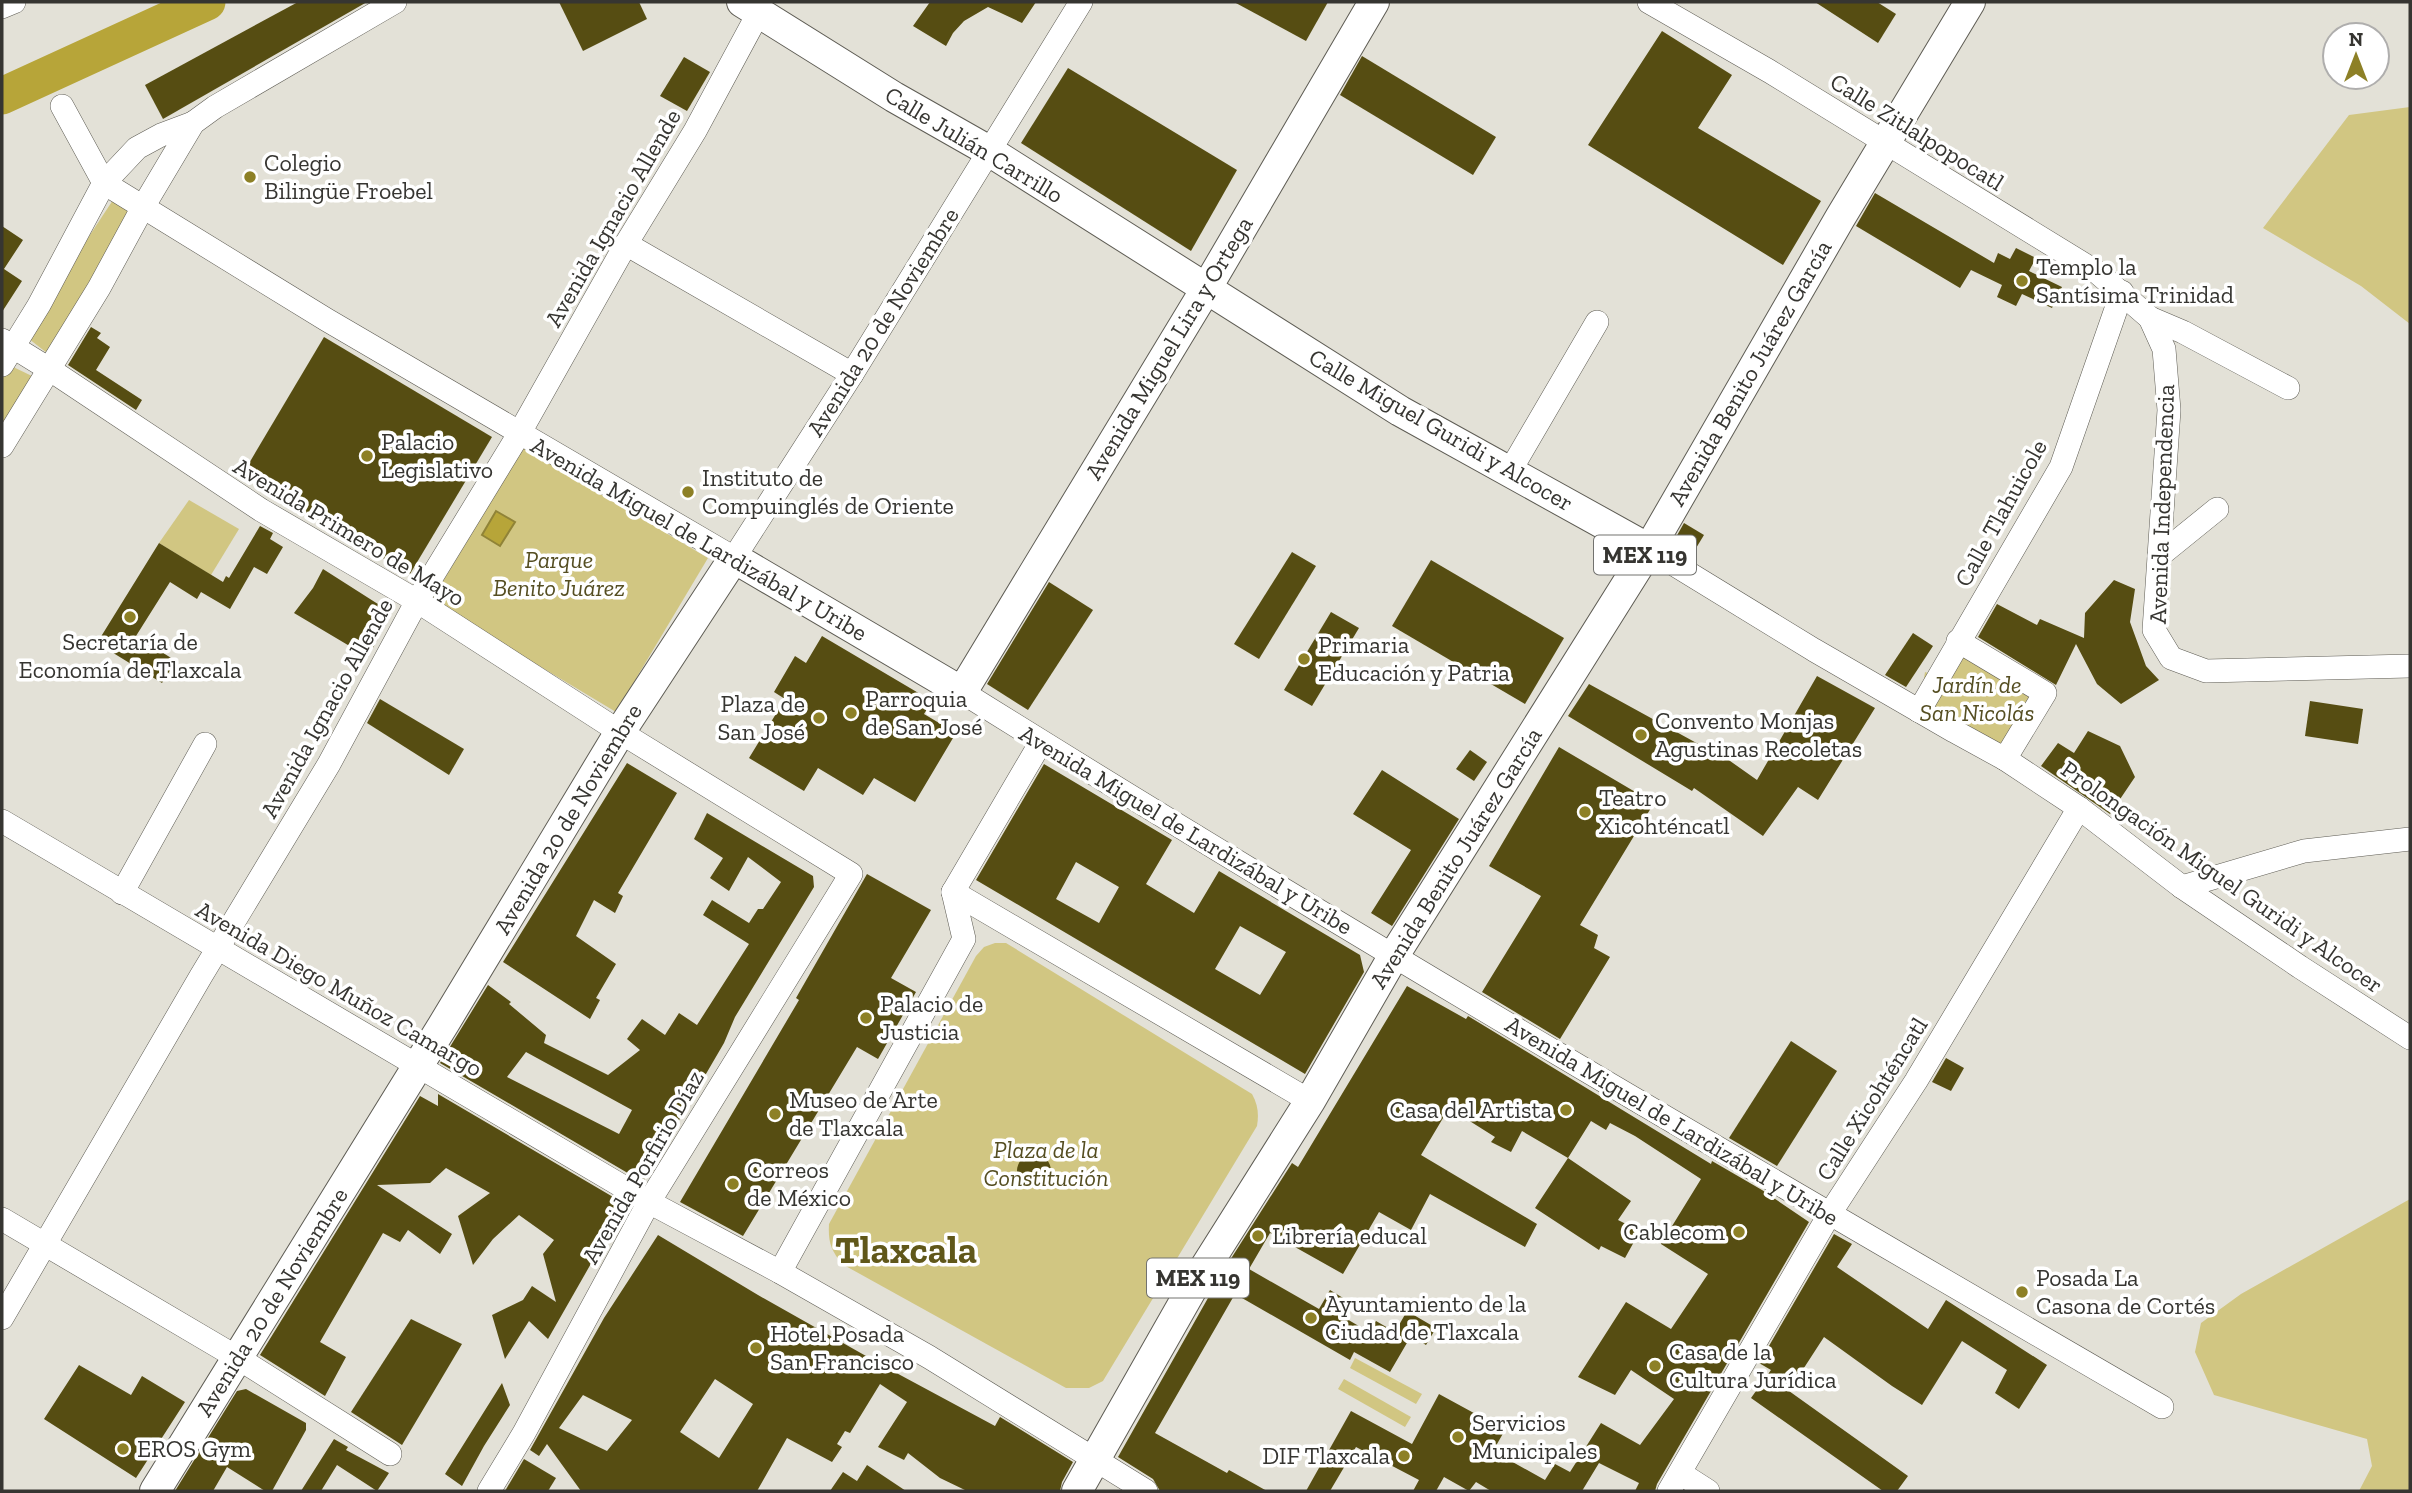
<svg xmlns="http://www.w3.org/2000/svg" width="2412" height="1493" viewBox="0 0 2412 1493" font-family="'Zilla Slab',serif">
  <rect width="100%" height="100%" fill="#e3e1d7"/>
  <!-- green -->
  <g fill="#d1c682">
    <path d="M2410,107V324L2361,286L2263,228L2349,115Z"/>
    <path d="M113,200L133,215L47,353L24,335Z"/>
    <path d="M7,364L34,377L2,429V374Z"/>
    <path d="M523,448L708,558L616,712L431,601Z"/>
    <path d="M189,500L239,529L211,575L159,543Z"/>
    <path d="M1958,641L2045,693L2005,759L1919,711L1925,672L1939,677Z"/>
    <path d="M995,943H1006L1252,1094C1258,1105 1259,1114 1257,1126L1103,1381L1089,1388H1066L842,1264C831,1250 828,1242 829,1224L976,956L984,947Z"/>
    <path d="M2410,1199V1491H2359L2372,1466L2367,1439L2214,1395L2195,1352L2201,1323L2241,1294Z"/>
    <path d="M1355,1358L1422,1394L1416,1404L1350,1368Z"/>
    <path d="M1344,1379L1411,1417L1405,1427L1338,1389Z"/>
  </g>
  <!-- water -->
  <path fill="#b7a539" stroke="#908337" stroke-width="2" d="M496,511L515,522L500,546L482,535Z"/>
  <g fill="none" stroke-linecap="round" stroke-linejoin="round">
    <!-- river -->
    <path stroke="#b7a539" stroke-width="37" d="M2,96L207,2"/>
  </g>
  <!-- building -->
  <g fill="#564d12" fill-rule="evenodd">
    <path d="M298,2H367L163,119L145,85Z"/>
    <path d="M559,2H639L647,19L583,51Z"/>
    <path d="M930,2H1036L1022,23L988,7L964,21L953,33L946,46L913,26Z"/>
    <path d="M1234,2H1328L1306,41Z"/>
    <path d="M1815,2H1877L1896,14L1878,43Z"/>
    <path d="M1662,31L1732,75L1698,128L1821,201L1783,265L1588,145Z"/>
    <path d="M1362,56L1496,137L1473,175L1340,95Z"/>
    <path d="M684,57L710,72L687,111L660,96Z"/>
    <path d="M1068,68L1237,170L1191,251L1021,143Z"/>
    <path d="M1875,193L1994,263L1998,253L2010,259L2016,248L2036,258L2029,271L2062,287L2052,308L2022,294L2016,306L1997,297L2002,285L1971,270L1960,288L1856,226Z"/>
    <path d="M2,226L23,240L4,269L22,281L2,312Z"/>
    <path d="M91,327L101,333L97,338L110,347L96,370L142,400L136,410L68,365Z"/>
    <path d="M324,337L492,437L410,574L242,475Z"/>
    <path d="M1684,523L1704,535L1690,558L1671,546Z"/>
    <path d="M260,526L273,533L270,539L283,547L267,574L254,567L230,609L201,592L197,599L170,582L136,636L176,661L162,683L97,643L159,543L223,582L226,576L229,578Z"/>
    <path d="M1292,552L1316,566L1259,659L1234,644Z"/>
    <path d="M1431,560L1564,638L1525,704L1392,626Z"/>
    <path d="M323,569L392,613L368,657L294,613L313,588Z"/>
    <path d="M2114,580L2135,589L2130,622L2146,666L2159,680L2121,704L2097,684L2076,644L2056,685L1978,637L1997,604L2037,625L2040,619L2084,638L2085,613Z"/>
    <path d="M1049,582L1093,610L1028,710L987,684Z"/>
    <path d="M1331,612L1359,628L1312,706L1284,690Z"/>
    <path d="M1913,633L1933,646L1906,687L1885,675Z"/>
    <path d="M822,636L932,701L924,714L956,733L915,802L874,778L863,795L818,768L804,791L749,758L785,699L774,692L795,656L806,663Z"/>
    <path d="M1817,676L1875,708L1818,800L1798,787L1763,836L1694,788L1692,791L1568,716L1589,684L1722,757L1723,756L1757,780Z"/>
    <path d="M380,699L464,749L449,775L367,723Z"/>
    <path d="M2310,701L2363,709L2358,744L2305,736Z"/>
    <path d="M2088,731L2120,746L2135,777L2110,814L2041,766L2058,743L2074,753Z"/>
    <path d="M1559,747L1654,803L1580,925L1598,935L1594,948L1610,957L1560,1039L1482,992L1541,896L1489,866Z"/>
    <path d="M1470,750L1487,762L1474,781L1456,769Z"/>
    <path d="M627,763L677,793L618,893L623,896L615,913L594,900L576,936L616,964L596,998L600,1000L590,1019L503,962Z"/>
    <path d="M1044,764L1172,840L1146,884L1194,913L1219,871L1360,955L1364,972L1305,1074L976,880ZM1076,862L1119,887L1099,923L1056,899ZM1240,926L1286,952L1260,995L1215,969Z"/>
    <path d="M1382,770L1459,819L1392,926L1371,913L1411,850L1353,814Z"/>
    <path d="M707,813L813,876L814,887L735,1017L724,1043L643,1182L440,1063L488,985L511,1002L509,1004L546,1035L544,1043L608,1075L640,1050L627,1039L642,1019L665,1035L679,1013L697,1025L749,944L703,915L712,900L749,923L758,909H763L781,882L748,857L729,891L710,878L723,858L694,839ZM526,1052L632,1110L619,1134L507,1077Z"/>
    <path d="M867,874L931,910L891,978L916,992L878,1059L857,1047L743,1236L680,1202L799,1000L796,998Z"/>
    <path d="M1407,986L1466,1019L1468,1016L1711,1164L1712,1161L1762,1190L1809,1222L1657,1484L1655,1491H1635L1639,1483L1599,1463L1582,1491H1491L1476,1482L1469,1491L1444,1477L1436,1491H1413L1419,1480L1356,1447L1330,1491H1306L1351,1411L1412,1444L1439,1394L1505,1430L1493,1451L1545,1480L1555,1464L1570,1472L1601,1423L1640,1445L1674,1399L1631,1370L1615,1395L1578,1377L1626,1302L1671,1329L1708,1274L1661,1244L1701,1179L1635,1136L1610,1123L1606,1130L1591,1121L1568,1158L1522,1131L1511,1152L1491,1142L1495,1137L1449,1108L1421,1155L1537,1224L1525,1247L1430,1194L1411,1230L1379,1212L1343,1274L1270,1233L1249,1269L1319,1309L1330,1290L1348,1301L1340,1315L1369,1332L1376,1321L1395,1332L1407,1311L1436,1328L1426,1345L1411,1336L1390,1372L1354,1352L1350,1360L1235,1294L1155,1433L1227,1473L1229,1470L1267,1491H1160L1153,1479L1118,1457L1225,1268L1292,1163L1298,1167Z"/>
    <path d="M1791,1041L1837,1071L1777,1166L1729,1138Z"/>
    <path d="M1946,1058L1964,1068L1951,1091L1932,1082Z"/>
    <path d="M438,1094L625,1204L548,1339L529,1321L505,1359L492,1315L523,1300L532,1286L556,1302L543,1254L554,1240L519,1215L493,1239L473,1265L458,1216L490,1193L446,1168L430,1183L377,1185L452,1234L440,1254L408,1230L400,1242L383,1233L320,1342L346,1357L325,1396L260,1355L420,1096L438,1106Z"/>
    <circle cx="1034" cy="1171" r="17"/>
    <path d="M1568,1158L1631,1201L1618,1220L1640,1231L1625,1258L1601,1246L1599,1250L1535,1208Z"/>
    <path d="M1834,1234L1852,1244L1837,1267L1928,1329L1946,1300L2047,1365L2019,1409L1995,1393L2007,1370L1962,1341L1922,1405L1892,1386L1824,1337L1789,1391L1908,1476L1897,1491H1883L1751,1398L1771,1370L1759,1363Z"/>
    <path d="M658,1235L758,1295L889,1369L995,1426L1000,1417L1073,1462L1062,1482L1060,1491H967L940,1478L908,1453L904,1460L878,1447L907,1402L880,1384L850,1433L845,1431L837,1444L842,1447L832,1462L787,1438L757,1491H581L547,1444L539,1456L530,1450L604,1318ZM715,1379L753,1404L719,1458L680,1432ZM583,1395L632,1420L607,1451L559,1428Z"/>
    <path d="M411,1319L462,1344L402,1445L351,1412Z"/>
    <path d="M79,1365L131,1395L142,1376L185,1402L136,1478L44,1419Z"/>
    <path d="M502,1383L510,1405L484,1446L462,1486L445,1474Z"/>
    <path d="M246,1389L306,1423V1430L272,1491H265L227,1467L213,1491H175L237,1391Z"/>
    <path d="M334,1439L348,1447L346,1450L389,1473L377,1491L337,1465L321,1491H301Z"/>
    <path d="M524,1459L556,1478L548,1491H505Z"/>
    <path d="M867,1465L906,1491H830L843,1472L857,1481Z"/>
  </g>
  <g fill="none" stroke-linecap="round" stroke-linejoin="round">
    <!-- minor casing -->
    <g stroke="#5e5c54" stroke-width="24">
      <g id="minor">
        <path d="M1649,2L1769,71L2098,273L2150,318L2183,332L2288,388"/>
        <path d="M2,7L14,2"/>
        <path d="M62,106L104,183L327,320L734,558L852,374L1081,2"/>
        <path d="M626,244L852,374"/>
        <path d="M2150,318L2164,349L2169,410L2154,630L2171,658L2206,671L2410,666"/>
        <path d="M2,340L49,369L261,510L417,601L620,732L851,874L649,1202L524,1433L489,1491"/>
        <path d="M2,365L39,305L104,183L137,148L161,135L193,123L215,107L395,2"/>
        <path d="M2,446L99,288L143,207L193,123"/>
        <path d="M1510,471L1597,322"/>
        <path d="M1649,549L1814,650L1954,731L2005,759L2079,808L2182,887L2300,967L2410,1038"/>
        <path d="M2159,556L2217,509"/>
        <path d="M1958,641L2045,693L2005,759"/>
        <path d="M962,692C1357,939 1759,1173 2162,1407"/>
        <path d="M1919,711L2061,467L2122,292"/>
        <path d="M2,821L649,1202L780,1272L929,1357L1146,1491"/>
        <path d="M2182,887L2304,851L2410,839"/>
        <path d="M953,892L1310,1101"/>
        <path d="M122,893L205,744"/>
        <path d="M2,1219L238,1358L390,1454"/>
        <path d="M780,1272L964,939L953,892L1041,742"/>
        <path d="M2,1318L201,976L329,764L417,601L519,434L626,244L695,131L758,14"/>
        <path d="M1680,1473L1708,1491"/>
        <path d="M1669,1491L1829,1215L1916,1081L2079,808"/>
      </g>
    </g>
    <!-- major casing -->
    <g stroke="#5e5c54" stroke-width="32">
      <g id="major">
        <path d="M742,2L894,97L989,151L1400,411L1649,549"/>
        <path d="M155,1491L445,1022L620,732L734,558L962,692L1206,289L1374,2"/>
        <path d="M1077,1491L1194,1285L1310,1101L1393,957L1649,549L1840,218L1970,2"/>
      </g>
    </g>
    <!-- minor -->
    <use href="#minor" stroke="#fff" stroke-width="23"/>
    <!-- major -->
    <use href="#major" stroke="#fff" stroke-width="30"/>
  </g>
  <!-- markers -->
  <g fill="#8d8026" stroke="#fff" stroke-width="2.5">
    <circle cx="250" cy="177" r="7"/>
    <circle cx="2022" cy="281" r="7"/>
    <circle cx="367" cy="456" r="7"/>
    <circle cx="688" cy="492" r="7"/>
    <circle cx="130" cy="617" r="7"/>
    <circle cx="1304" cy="659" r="7"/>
    <circle cx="851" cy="713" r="7"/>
    <circle cx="819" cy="718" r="7"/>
    <circle cx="1641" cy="735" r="7"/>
    <circle cx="1585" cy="812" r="7"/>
    <circle cx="866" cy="1018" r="7"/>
    <circle cx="1566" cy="1110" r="7"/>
    <circle cx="775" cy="1114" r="7"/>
    <circle cx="733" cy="1184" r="7"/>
    <circle cx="1739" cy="1232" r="7"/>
    <circle cx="1258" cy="1236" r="7"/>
    <circle cx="2022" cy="1292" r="7"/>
    <circle cx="1311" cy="1318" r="7"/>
    <circle cx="756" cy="1348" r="7"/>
    <circle cx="1655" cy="1366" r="7"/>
    <circle cx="1458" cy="1437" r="7"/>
    <circle cx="123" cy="1449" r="7"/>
    <circle cx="1404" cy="1456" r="7"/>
  </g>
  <g text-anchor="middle" stroke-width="7" stroke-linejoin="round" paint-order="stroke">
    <!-- shield labels -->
    <g fill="#fff" stroke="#72726f" stroke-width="2">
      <rect x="1594" y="535.5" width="102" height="39" rx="5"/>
      <rect x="1147" y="1258.5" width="102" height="39" rx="5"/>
    </g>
    <g font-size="23" font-weight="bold" fill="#363531">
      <text x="1645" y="563">MEX 119</text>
      <text x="1198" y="1286">MEX 119</text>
    </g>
    <!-- street labels -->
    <g font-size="24" fill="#363531" stroke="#fff">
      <text transform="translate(1917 132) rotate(32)" y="8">Calle Zitlalpopocatl</text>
      <text transform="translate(974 145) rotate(31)" y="8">Calle Julián Carrillo</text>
      <text transform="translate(613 218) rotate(-60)" y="8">Avenida Ignacio Allende</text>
      <text transform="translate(883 322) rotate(-58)" y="8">Avenida 20 de Noviembre</text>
      <text transform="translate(1169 348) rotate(-59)" y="8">Avenida Miguel Lira y Ortega</text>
      <text transform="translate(1750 373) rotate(-60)" y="8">Avenida Benito Juárez García</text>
      <text transform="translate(1441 430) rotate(30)" y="8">Calle Miguel Guridi y Alcocer</text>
      <text transform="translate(2162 504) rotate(-88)" y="8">Avenida Independencia</text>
      <text transform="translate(2001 513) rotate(-61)" y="8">Calle Tlahuicole</text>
      <text transform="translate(349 532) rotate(31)" y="8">Avenida Primero de Mayo</text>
      <text transform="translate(699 539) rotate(30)" y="8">Avenida Miguel de Lardizábal y Uribe</text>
      <text transform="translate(327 708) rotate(-61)" y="8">Avenida Ignacio Allende</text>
      <text transform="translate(568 819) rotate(-59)" y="8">Avenida 20 de Noviembre</text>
      <text transform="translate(1186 830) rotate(31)" y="8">Avenida Miguel de Lardizábal y Uribe</text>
      <text transform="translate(1456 858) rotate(-58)" y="8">Avenida Benito Juárez García</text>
      <text transform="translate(2222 877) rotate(35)" y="8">Prolongación Miguel Guridi y Alcocer</text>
      <text transform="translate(339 989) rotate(30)" y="8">Avenida Diego Muñoz Camargo</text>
      <text transform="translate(1872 1099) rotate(-58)" y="8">Calle Xicohténcatl</text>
      <text transform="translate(1672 1121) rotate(31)" y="8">Avenida Miguel de Lardizábal y Uribe</text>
      <text transform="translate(643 1167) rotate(-60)" y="8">Avenida Porfirio Díaz</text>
      <text transform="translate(272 1302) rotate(-58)" y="8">Avenida 20 de Noviembre</text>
    </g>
    <!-- poi labels -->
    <g font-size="24" fill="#363531" stroke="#fff" text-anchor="start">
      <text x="264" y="171">Colegio<tspan x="264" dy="28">Bilingüe Froebel</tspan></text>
      <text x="2036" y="275">Templo la<tspan x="2036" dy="28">Santísima Trinidad</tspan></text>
      <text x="381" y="450">Palacio<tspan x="381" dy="28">Legislativo</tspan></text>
      <text x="702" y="486">Instituto de<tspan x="702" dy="28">Compuinglés de Oriente</tspan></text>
      <text x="130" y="650" text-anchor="middle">Secretaría de<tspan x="130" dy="28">Economía de Tlaxcala</tspan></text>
      <text x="1318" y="653">Primaria<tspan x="1318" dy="28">Educación y Patria</tspan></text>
      <text x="865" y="707">Parroquia<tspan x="865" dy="28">de San José</tspan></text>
      <text x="805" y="712" text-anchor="end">Plaza de<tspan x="805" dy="28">San José</tspan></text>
      <text x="1655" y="729">Convento Monjas<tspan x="1655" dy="28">Agustinas Recoletas</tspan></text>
      <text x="1599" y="806">Teatro<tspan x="1599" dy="28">Xicohténcatl</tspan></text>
      <text x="880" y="1012">Palacio de<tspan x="880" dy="28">Justicia</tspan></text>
      <text x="789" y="1108">Museo de Arte<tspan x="789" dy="28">de Tlaxcala</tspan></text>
      <text x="1552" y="1118" text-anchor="end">Casa del Artista</text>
      <text x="747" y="1178">Correos<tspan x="747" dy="28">de México</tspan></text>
      <text x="1725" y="1240" text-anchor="end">Cablecom</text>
      <text x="1272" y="1244">Librería educal</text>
      <text x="2036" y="1286">Posada La<tspan x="2036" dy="28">Casona de Cortés</tspan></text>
      <text x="1325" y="1312">Ayuntamiento de la<tspan x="1325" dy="28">Ciudad de Tlaxcala</tspan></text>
      <text x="770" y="1342">Hotel Posada<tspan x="770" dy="28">San Francisco</tspan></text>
      <text x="1669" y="1360">Casa de la<tspan x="1669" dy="28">Cultura Jurídica</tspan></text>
      <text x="1472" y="1431">Servicios<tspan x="1472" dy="28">Municipales</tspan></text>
      <text x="137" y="1457">EROS Gym</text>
      <text x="1390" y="1464" text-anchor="end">DIF Tlaxcala</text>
    </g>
    <!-- park labels -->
    <g font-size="24" font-style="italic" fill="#554e22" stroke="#fff">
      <text x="559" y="568">Parque<tspan x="559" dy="28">Benito Juárez</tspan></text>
      <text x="1977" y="693">Jardín de<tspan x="1977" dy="28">San Nicolás</tspan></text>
      <text x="1046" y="1158">Plaza de la<tspan x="1046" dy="28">Constitución</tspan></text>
    </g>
    <!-- town labels -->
    <g font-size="38" font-weight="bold" fill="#60571a" stroke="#fff">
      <text x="906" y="1263">Tlaxcala</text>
    </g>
  </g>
  <!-- border -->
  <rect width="2412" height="1493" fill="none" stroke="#363531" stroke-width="7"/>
  <!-- north arrow -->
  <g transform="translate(2356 56)"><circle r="33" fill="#ffffff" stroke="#afaead" stroke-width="2"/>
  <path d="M0-5L12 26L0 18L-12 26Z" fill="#8d8026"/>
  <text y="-10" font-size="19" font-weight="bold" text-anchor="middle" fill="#363531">N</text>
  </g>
</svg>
